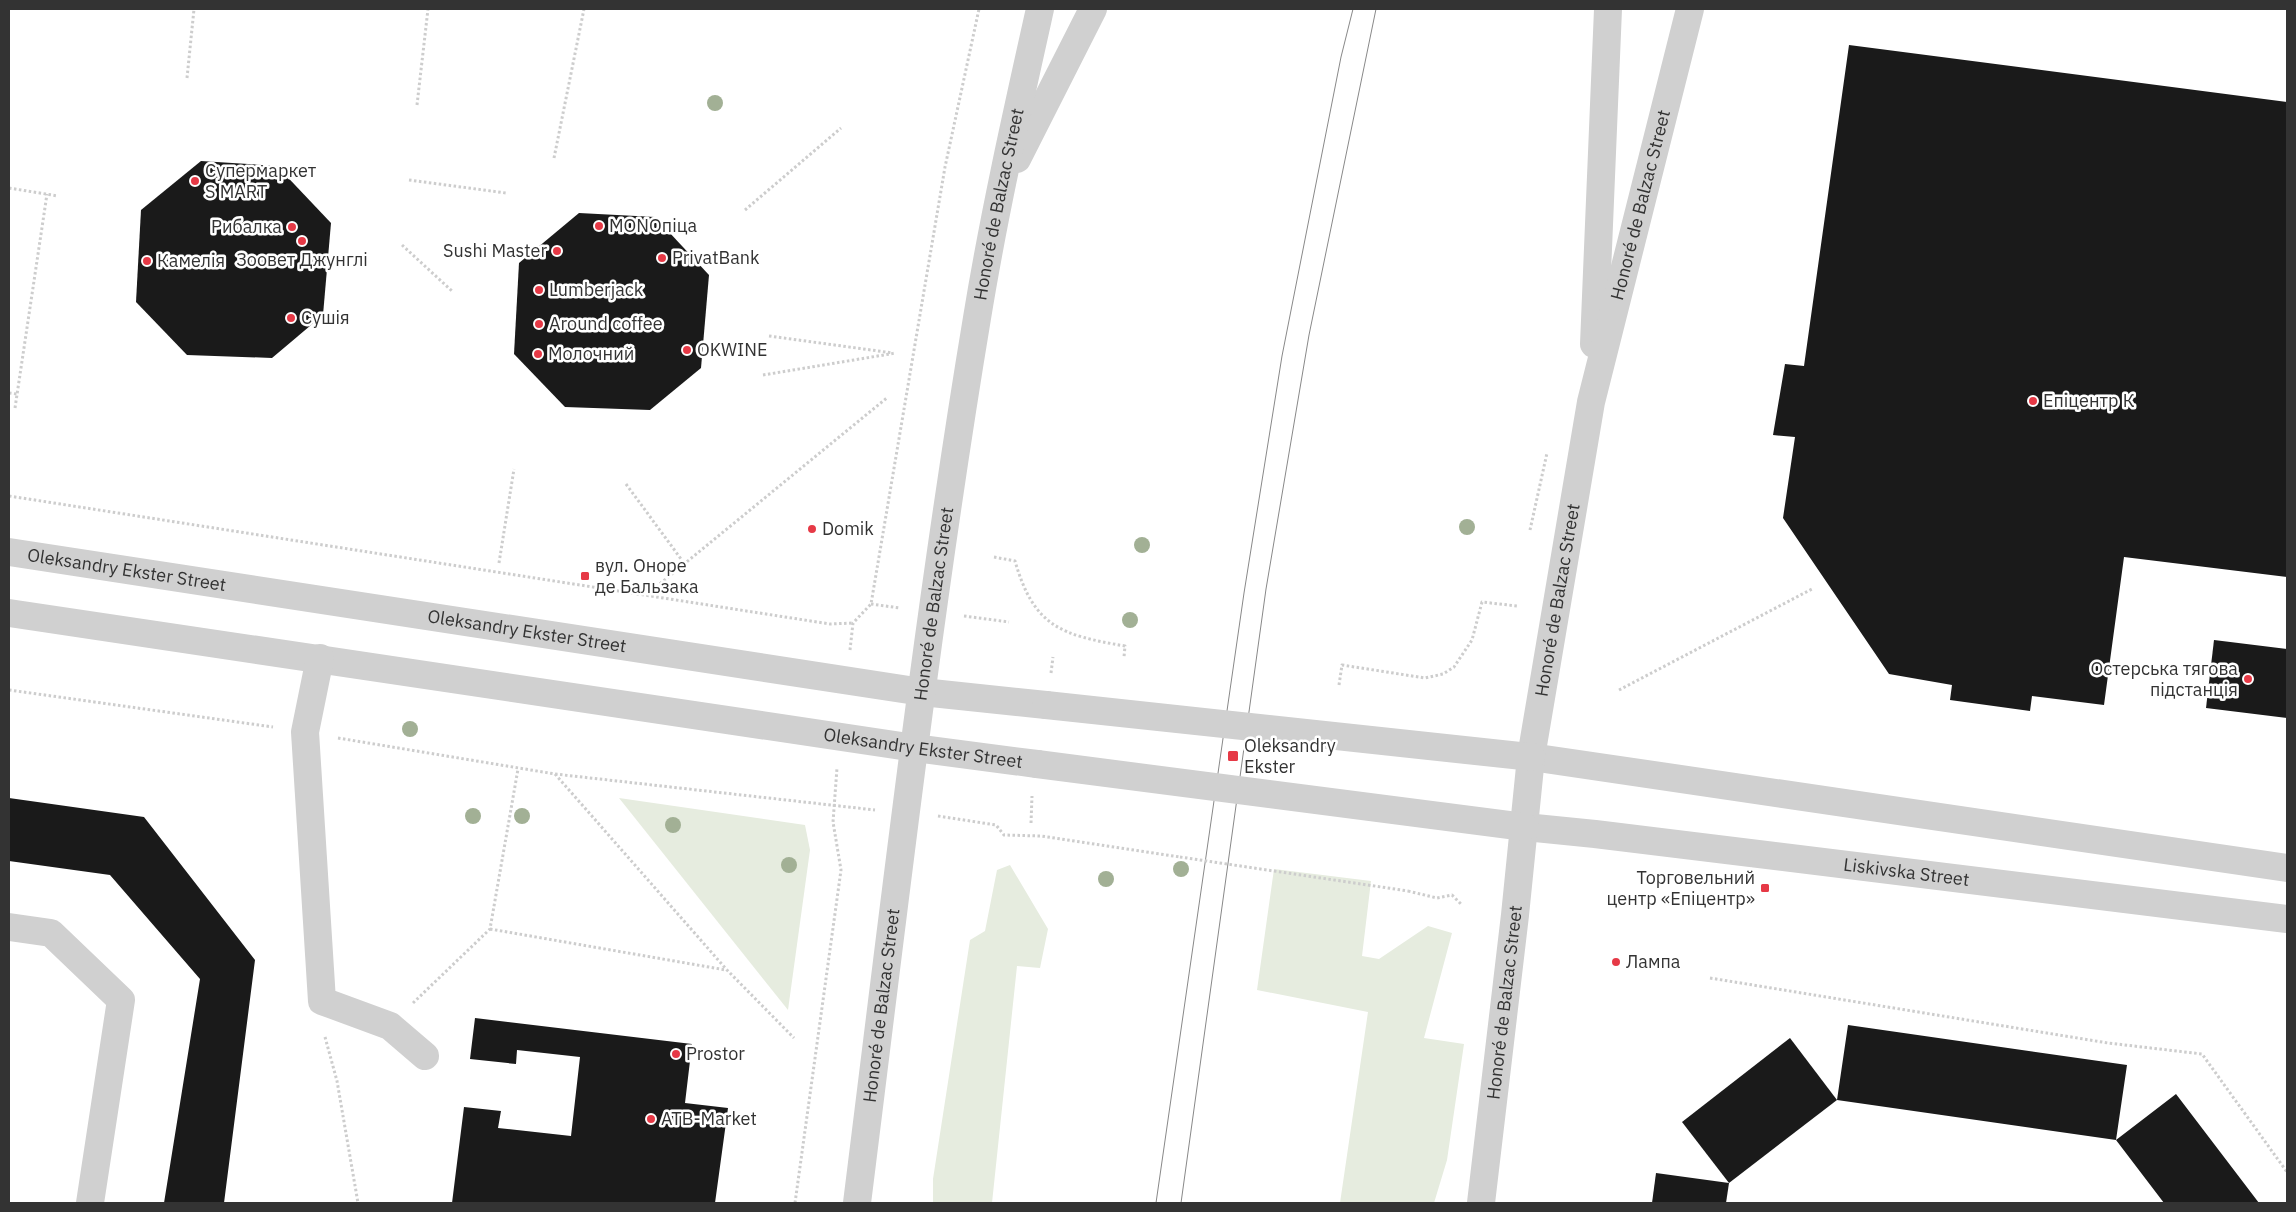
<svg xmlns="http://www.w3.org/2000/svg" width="2296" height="1212" viewBox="0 0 2296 1212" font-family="'IBM Plex Sans',sans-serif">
  <rect width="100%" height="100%" fill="#fff"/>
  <!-- green -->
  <g fill="#e6ecdf">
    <path d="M619,798L805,825L810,850L788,1010Z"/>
    <path d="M1010,865L1048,929L1040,968L1017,966L992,1203H933V1179L970,940L985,931L997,870Z"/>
    <path d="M1274,869L1371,881L1362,956L1379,959L1428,926L1452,933L1424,1038L1464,1044L1447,1160L1434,1203H1340L1368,1012L1257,990Z"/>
  </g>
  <!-- building -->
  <g fill="#1a1a1a">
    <path d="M1849,45L2287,102V577L2124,557L2104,705L2032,696L2030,711L1950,700L1952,685L1889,674L1783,518L1795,437L1773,435L1785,364L1804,366Z"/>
    <path d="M201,161L277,166L331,223L323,315L272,358L187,355L136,302L141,210Z"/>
    <path d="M579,213L655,217L709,275L701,368L650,410L565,407L514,354L519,263Z"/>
    <path d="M2214,640L2287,649V718L2206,708Z"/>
    <path d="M9,798L144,817L255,960L224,1203H164L200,979L110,875L9,861Z"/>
    <path d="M475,1018L692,1044L685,1103L728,1108L715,1203H452L464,1107L501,1111L498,1128L571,1136L580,1057L517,1050L516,1064L470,1059Z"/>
    <path d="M1848,1025L2127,1065L2116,1140L2176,1094L2259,1203H2164L2116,1140L1837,1100Z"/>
    <path d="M1790,1038L1837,1100L1729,1183L1682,1122Z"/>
    <path d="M1656,1173L1729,1183L1726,1203H1652Z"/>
  </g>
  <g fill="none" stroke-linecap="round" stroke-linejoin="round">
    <!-- path -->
    <g stroke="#cdcdcd" stroke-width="3" stroke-dasharray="2.5 2.5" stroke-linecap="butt">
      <path d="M187,78L194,9"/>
      <path d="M417,105L428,9"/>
      <path d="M554,158L584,9"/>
      <path d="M409,180L506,193"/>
      <path d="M9,188L58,196"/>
      <path d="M745,210L841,128"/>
      <path d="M402,245L452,291"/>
      <path d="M769,336L893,353"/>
      <path d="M763,375L896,353"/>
      <path d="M9,393L17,394"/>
      <path d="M15,408L47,194"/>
      <path d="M626,484L684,563"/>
      <path d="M9,496L830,624L853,623"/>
      <path d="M1530,530L1547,453"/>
      <path d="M994,557L1015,561C1034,627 1061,635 1125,646L1124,657"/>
      <path d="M499,563L514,469"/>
      <path d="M656,587L888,397"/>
      <path d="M871,604L900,608"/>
      <path d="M964,616L1009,622"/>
      <path d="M850,650L853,623L871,604L945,167L979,9"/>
      <path d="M1051,673L1053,657"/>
      <path d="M1339,685L1342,665L1425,678L1443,674L1454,667L1472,640L1482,602L1517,606"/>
      <path d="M9,690L273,727"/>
      <path d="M1619,690L1812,589"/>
      <path d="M338,738L555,774L875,810"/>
      <path d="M555,774L727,970L794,1038"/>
      <path d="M938,816L996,825L1004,835L1041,836L1180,857"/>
      <path d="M1031,823L1032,796"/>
      <path d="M1408,891L1437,898L1452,895L1462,905"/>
      <path d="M490,929L726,970"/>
      <path d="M1710,978L2108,1043L2202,1054L2287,1172"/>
      <path d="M413,1003L490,929L518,769"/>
      <path d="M325,1037L337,1081L358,1203"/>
      <path d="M795,1203L841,870L833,822L837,768"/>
    </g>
    <!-- minor -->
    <g stroke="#d0d0d0" stroke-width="28">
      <path d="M1017,159L1093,9"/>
      <path d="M1594,344L1608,9"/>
      <path id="s1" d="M9,552L922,692L1046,705"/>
      <path id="s2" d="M9,613L915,748L1037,764"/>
      <path d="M320,658L305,732L322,1001L390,1026L425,1056"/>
      <path d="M1531,757L2287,868"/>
      <path id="s3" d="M1525,827L1595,834L2287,919"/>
      <path d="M9,927L51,933L121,1000L90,1203"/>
      <path id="s4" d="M857,1203C894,908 928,612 977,318C994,214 1017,112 1040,9"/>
      <path id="s5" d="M1481,1203L1515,915L1531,757L1591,402L1690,9"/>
    </g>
    <!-- tram -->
    <g stroke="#888" stroke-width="1">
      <path d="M1156,1203L1244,593L1282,356L1341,57L1353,9"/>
      <path d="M1181,1203L1266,589L1309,335L1376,9"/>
    </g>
    <!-- path-bridge -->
    <path stroke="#cdcdcd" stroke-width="3" stroke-dasharray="2.5 2.5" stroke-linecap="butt" d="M1180,857L1408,891"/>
    <!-- minor-bridge -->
    <g stroke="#d0d0d0" stroke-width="28">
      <path d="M1046,705L1531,757"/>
      <path d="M1037,764L1525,827"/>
    </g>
  </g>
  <!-- trees -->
  <g fill="#a2b095">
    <circle cx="715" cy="103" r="8"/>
    <circle cx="1467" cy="527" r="8"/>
    <circle cx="1142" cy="545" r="8"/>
    <circle cx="1130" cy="620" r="8"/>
    <circle cx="410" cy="729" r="8"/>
    <circle cx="473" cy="816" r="8"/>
    <circle cx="522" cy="816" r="8"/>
    <circle cx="673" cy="825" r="8"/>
    <circle cx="789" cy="865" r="8"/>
    <circle cx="1181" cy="869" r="8"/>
    <circle cx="1106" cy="879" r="8"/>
  </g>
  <!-- markers -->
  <g fill="#e63946" stroke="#fff" stroke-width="2">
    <circle cx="195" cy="181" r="5"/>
    <circle cx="599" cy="226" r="5"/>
    <circle cx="292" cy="227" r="5"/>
    <circle cx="302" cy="241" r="5"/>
    <circle cx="557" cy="251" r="5"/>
    <circle cx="662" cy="258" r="5"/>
    <circle cx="147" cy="261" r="5"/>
    <circle cx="539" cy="290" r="5"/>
    <circle cx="291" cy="318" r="5"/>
    <circle cx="539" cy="324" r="5"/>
    <circle cx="687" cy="350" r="5"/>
    <circle cx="538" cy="354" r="5"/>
    <circle cx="2033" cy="401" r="5"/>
    <circle cx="812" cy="529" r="5"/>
    <rect x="580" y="571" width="10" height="10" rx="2.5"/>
    <circle cx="2248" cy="679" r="5"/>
    <rect x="1227" y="750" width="12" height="12" rx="2.5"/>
    <rect x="1760" y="883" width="10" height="10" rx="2.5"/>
    <circle cx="1616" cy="962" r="5"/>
    <circle cx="676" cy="1054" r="5"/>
    <circle cx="651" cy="1119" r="5"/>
  </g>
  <g text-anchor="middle" stroke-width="5" stroke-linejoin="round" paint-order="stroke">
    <!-- poi labels -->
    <g font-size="18" fill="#333" stroke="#fff" text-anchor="start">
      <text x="205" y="177">Супермаркет<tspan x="205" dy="21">S MART</tspan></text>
      <text x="609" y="232">MONOпіца</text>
      <text x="282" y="233" text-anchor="end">Рибалка</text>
      <text x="547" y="257" text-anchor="end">Sushi Master</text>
      <text x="672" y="264">PrivatBank</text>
      <text x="302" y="266" text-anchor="middle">Зоовет Джунглі</text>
      <text x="157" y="267">Камелія</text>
      <text x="549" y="296">Lumberjack</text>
      <text x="301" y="324">Сушія</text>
      <text x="549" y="330">Around coffee</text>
      <text x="697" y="356">OKWINE</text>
      <text x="548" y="360">Молочний</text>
      <text x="2043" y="407">Епіцентр К</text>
      <text x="822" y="535">Domik</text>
      <text x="595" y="572">вул. Оноре<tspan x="595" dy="21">де Бальзака</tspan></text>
      <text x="2238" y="675" text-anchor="end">Остерська тягова<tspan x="2238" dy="21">пiдстанцiя</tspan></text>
      <text x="1244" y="752">Oleksandry<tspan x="1244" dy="21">Ekster</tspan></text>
      <text x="1755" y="884" text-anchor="end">Торговельний<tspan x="1755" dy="21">центр «Епіцентр»</tspan></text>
      <text x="1626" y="968">Лампа</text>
      <text x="686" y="1060">Prostor</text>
      <text x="661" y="1125">ATB-Market</text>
    </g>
    <!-- street labels -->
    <g font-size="18" fill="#333" stroke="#fff">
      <text dy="6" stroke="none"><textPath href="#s4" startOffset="1009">Honoré de Balzac Street</textPath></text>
      <text dy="6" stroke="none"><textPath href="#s5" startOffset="1012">Honoré de Balzac Street</textPath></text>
      <text dy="6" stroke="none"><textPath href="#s1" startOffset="119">Oleksandry Ekster Street</textPath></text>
      <text dy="6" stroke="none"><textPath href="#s5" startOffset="608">Honoré de Balzac Street</textPath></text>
      <text dy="6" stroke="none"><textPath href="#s4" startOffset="604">Honoré de Balzac Street</textPath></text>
      <text dy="6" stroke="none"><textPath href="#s1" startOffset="524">Oleksandry Ekster Street</textPath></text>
      <text dy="6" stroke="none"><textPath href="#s2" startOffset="924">Oleksandry Ekster Street</textPath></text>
      <text dy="6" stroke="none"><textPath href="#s3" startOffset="384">Liskivska Street</textPath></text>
      <text dy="6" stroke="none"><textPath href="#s5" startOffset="202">Honoré de Balzac Street</textPath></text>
      <text dy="6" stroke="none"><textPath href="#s4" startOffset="199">Honoré de Balzac Street</textPath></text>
    </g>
  </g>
  <!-- border -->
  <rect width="2296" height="1212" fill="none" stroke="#333333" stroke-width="20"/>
</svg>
